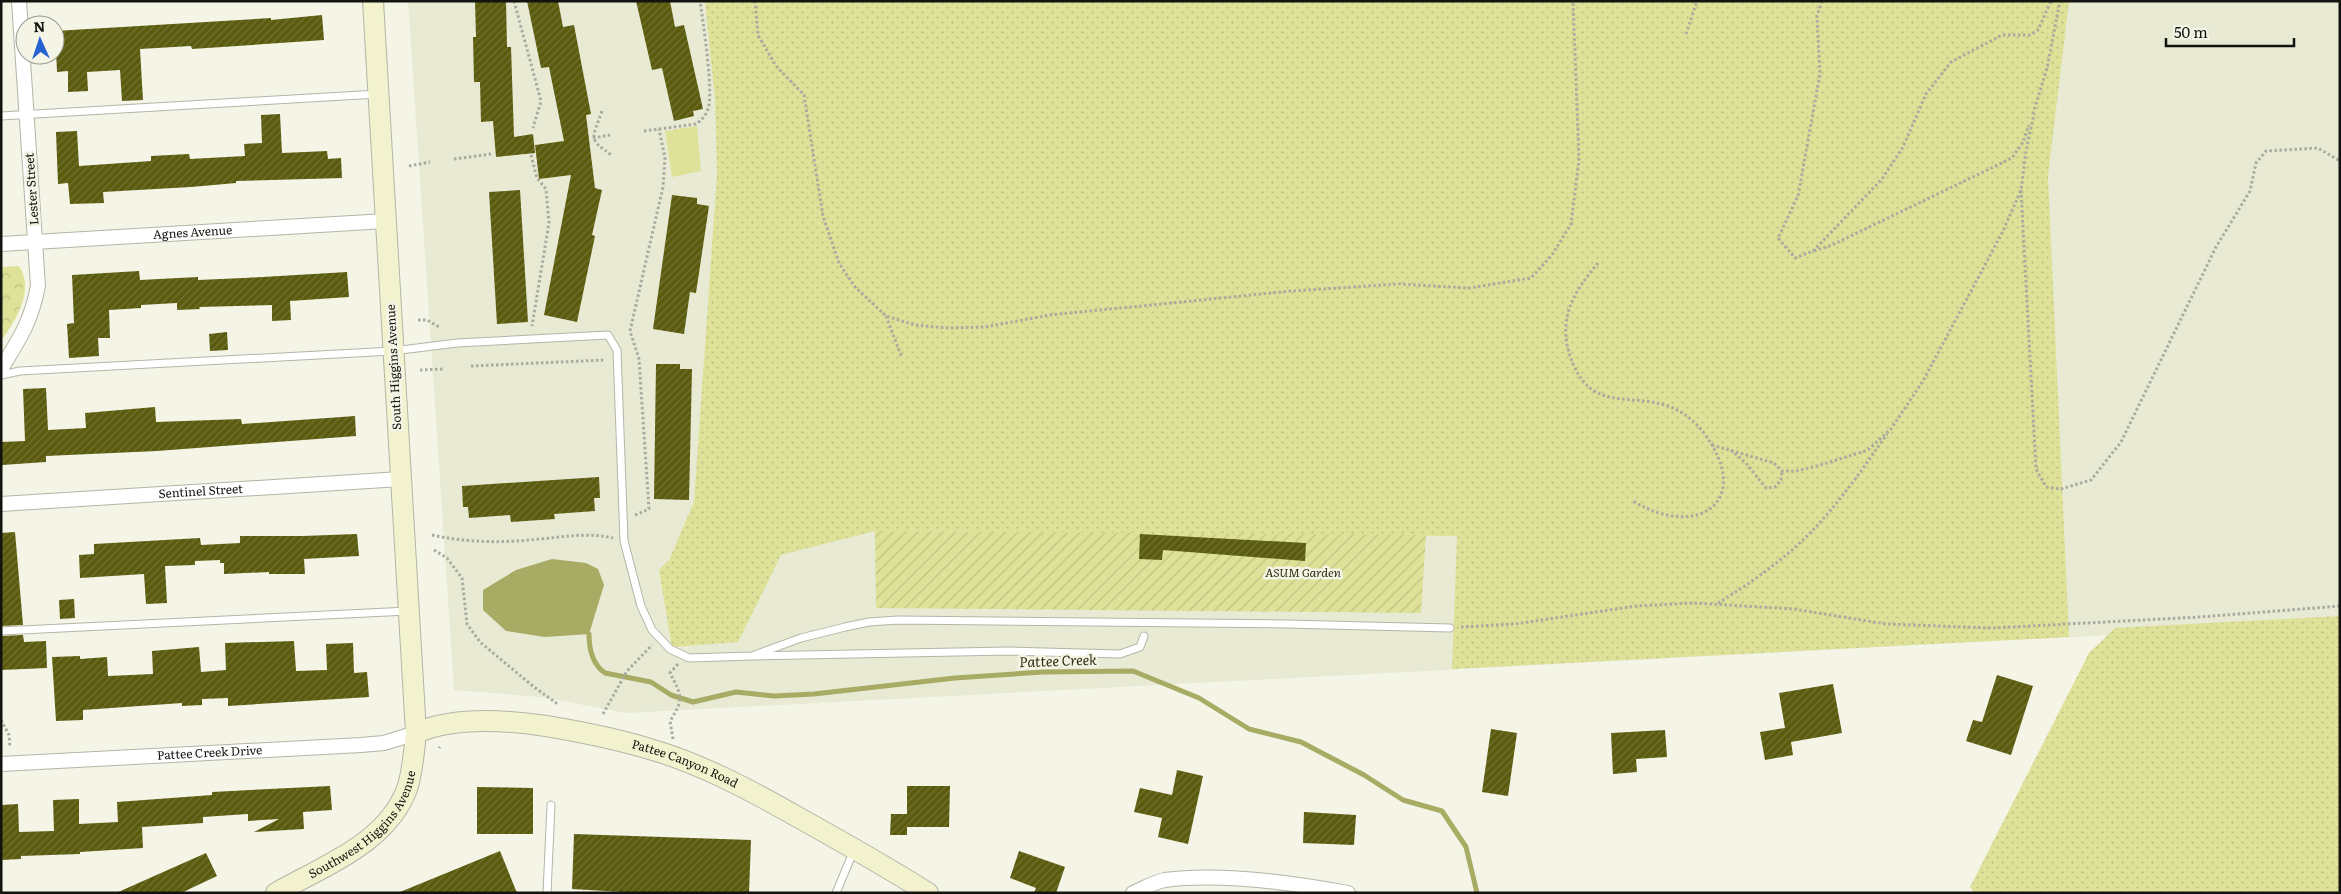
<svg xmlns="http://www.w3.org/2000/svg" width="2341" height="894" viewBox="0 0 2341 894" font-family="Literata,serif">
  <defs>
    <pattern id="grass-dots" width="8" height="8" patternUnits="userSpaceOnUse" patternTransform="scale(1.25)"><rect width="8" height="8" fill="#dee298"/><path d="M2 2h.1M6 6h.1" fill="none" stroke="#bec182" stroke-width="1.8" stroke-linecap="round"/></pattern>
    <pattern id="park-crowns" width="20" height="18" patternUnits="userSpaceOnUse" patternTransform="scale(1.25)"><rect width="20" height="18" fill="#dee298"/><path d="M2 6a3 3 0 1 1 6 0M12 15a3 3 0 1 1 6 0" fill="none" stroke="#bec182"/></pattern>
    <pattern id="garden-furrows" width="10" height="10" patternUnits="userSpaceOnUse" patternTransform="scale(1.25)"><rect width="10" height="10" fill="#dee298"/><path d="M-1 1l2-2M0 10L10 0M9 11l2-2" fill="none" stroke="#bec182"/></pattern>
    <pattern id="building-hatch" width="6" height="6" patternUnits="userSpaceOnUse" patternTransform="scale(1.25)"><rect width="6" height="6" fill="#5a5b0c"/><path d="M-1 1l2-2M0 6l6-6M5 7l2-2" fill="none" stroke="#727237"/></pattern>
  </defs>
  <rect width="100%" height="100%" fill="#f4f5e7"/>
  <!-- built -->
  <path fill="#e8ead4" d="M408,1H2340V623L627,713L540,697L454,690Z"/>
  <!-- grass -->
  <g fill="url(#grass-dots)">
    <path d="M705,1H2069L2048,176L2069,637L1452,669L1457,536L875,531L781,555L738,642L672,647L659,570L669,560L694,502L717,175L715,99Z"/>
    <path d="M2340,616V893H1974L1970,887L2089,653L2115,628Z"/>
  </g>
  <!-- park -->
  <path fill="url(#park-crowns)" d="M19,266C35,290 16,320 1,341V267Z"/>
  <!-- garden -->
  <path fill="url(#garden-furrows)" d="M875,531L1426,535L1421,613L876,608Z"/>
  <!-- pitch -->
  <path fill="#dee298" d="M697,126L701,171L672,177L665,131Z"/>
  <!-- water -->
  <path fill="#a7ab63" d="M552,559L586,563L598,569L604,585L589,634L545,637L506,631L483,610V590L516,570Z"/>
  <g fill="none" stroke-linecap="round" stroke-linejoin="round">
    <!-- stream -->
    <path stroke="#a7ab63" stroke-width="5" d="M589,634C589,648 592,664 605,673L651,682L671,695L693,702L736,692L774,696L814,694L955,678L1043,672L1133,671L1199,698L1249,729L1301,742L1364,775L1403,800L1442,811L1466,847L1477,893"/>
  </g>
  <!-- building -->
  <g fill="url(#building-hatch)">
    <path d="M475,1H506L507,47H511L514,137L533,134L535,153L496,157L493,121L481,122L480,82H474L473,37H476Z"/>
    <path d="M527,1H558L563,27L574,25L591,114L586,115L595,188L602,190L592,235L595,236L577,322L544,315L571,175L539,179L535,145L564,141L549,67L541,68Z"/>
    <path d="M636,1H670L675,27L684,25L703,109L693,111L694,116L674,121L662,68L652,70Z"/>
    <path d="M322,15L324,40L192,49L191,46L140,49L143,100L122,101L120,70L87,72L88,91L68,92V71L57,72L55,31L271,18V20Z"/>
    <path d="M280,114L282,153L327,151L328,159L341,158L342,178L236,181V183L191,187L103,192L104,203L70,204L68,183L58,184L56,132L77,131L79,166L151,161V156L189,154L190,159L245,156L244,144L262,143L261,115Z"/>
    <path d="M520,190L528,322L497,324L489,192Z"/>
    <path d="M672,195L697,198V204L709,206L696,293L690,292L684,334L653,329Z"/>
    <path d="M139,271L140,280L198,277V280L244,278L347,272L349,297L290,301L291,320L272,321V305L199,307L200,309L177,310V303L141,305V308L109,310L110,338H98L99,356L69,358L67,324L74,323L72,275Z"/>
    <path d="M227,332L228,350L210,351L209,334Z"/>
    <path d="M656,364H680V369H692L689,500L654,499Z"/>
    <path d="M46,388L48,430L86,428L85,413L155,407L156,422L241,419L242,424L355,416L356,436L157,451L46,456V462L2,465L1,442L25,441L23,389Z"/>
    <path d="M599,477L600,498H594L595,511L554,514L555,519L511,522L510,515L469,518L468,507H463L462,486Z"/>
    <path d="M15,532L23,625L1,626V533Z"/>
    <path d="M357,534L359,556L304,559L305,574H269V572L224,574V563H220V560L195,561V565L165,566L167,603L146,604L144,574L80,578L79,555L94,554V544L200,538L201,545L240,543V536H303Z"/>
    <path d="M1140,534L1306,543L1305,561L1163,550L1162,560L1139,559Z"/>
    <path d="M74,599L75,618L60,619L59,600Z"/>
    <path d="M23,635L24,642L46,641L47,668L1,670V636Z"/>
    <path d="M294,641L296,671L327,670L326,644L353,643L354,673L367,672L369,697L228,706V698L202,699V705L182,706V703L83,710V720L56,721L52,657L80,656V659L107,657L108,676L153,674L152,651L199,647L201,672L226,670L225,643Z"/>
    <path d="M1997,675L2033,686L2011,755L1966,741L1973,720L1982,722Z"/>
    <path d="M1833,684L1842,733L1791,742L1793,755L1765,760L1760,732L1785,728L1779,693Z"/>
    <path d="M1491,729L1517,733L1508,796L1482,792Z"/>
    <path d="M1665,730L1667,757L1636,759L1637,772L1613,774L1611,733Z"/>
    <path d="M1177,770L1203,776L1188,844L1158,837L1162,818L1134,812L1140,788L1172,795Z"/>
    <path d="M330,786L332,810L303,812L304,829L254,832L279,819L248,821V814L203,817V823L142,827L143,848L80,852V854L21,856V859L1,860V805L18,804L19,832L54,831L53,800L79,799V824L118,822L117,802L212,795V792Z"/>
    <path d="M907,786H950L949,827H907V835H890L891,814H907Z"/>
    <path d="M477,787L533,788V834H477Z"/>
    <path d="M1304,812L1356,815L1354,845L1303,843Z"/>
    <path d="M574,834L751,840L749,893H639L572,889Z"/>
    <path d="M500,851L517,893H400V892Z"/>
    <path d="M1019,851L1065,867L1056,893H1034L1036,888L1010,878Z"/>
    <path d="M206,853L217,876L181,893H116Z"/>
  </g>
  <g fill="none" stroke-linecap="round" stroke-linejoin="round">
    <!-- lane casing -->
    <g stroke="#b4b5a7" stroke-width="9">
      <g id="lane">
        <path d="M1,116L378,94"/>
        <path d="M1,375L20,371L393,351L457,343L608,335L617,350L624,541L641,606L652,630L670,649L689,658L752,656L801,638L845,627L869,622L898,620L1286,624L1450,628"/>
        <path d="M1,631L408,611"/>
        <path d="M755,656L1009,651L1120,654L1140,647L1144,636"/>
        <path d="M547,893L551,805"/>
        <path d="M836,893L854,850"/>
      </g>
    </g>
    <!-- street casing -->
    <g stroke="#b4b5a7" stroke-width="16">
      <g id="street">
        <path id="s1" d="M1,244L386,221"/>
        <path d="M1,369C20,338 31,322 38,286L19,1"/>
        <path id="s2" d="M1,504L401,479"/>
        <path id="s3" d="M1,764L361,745L384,743L416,733"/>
        <path d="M1133,893C1143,889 1154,882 1165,880C1219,873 1294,883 1348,893"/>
      </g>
    </g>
    <!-- secondary casing -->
    <g stroke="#b4b5a7" stroke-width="22">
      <g id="secondary">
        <path id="s4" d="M416,733C453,717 506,720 546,726C582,732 618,739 653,750C701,764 750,790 794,815C839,840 884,865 928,893"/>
        <path id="s5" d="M276,893C323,866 389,843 408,786C413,768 414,751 416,733L373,1"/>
      </g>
    </g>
    <!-- path -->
    <g stroke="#aaaba0" stroke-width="3" stroke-dasharray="2.5 2.5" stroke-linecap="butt">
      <path d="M514,1L541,101L533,128"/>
      <path d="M755,1L758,35L776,66L804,95L823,216L839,263L855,287L886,316L915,325L948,328L985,327L1050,315L1292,291L1399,284L1469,288L1531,278L1552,255L1571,224L1579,160L1573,1"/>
      <path d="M1822,1L1817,16L1820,74L1798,196L1778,238L1795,258L1813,251L1882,179L1903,147L1926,94L1951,62L2002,35H2030L2038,30L2051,1"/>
      <path d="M1686,34L1697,1"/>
      <path d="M602,111C592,140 587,138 613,156"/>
      <path d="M2033,114L2047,68L2060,1"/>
      <path d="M644,131L696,124C701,121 706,115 708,109C714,93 703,22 700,1"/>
      <path d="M593,138L610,135"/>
      <path d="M531,155L537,178L546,189L549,223L532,326"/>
      <path d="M454,159L491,154"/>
      <path d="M409,166L430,162"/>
      <path d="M2021,190L2036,469L2046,487L2061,489L2091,480L2121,442L2216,247L2250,191L2256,163L2266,151L2318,148L2340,161"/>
      <path d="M1814,251L1832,245L2012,158L2023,142L2029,125"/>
      <path d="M1598,263C1571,295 1555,323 1574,366C1594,410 1629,394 1665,405C1681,410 1694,420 1704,433C1755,502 1697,540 1633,501"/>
      <path d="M886,316L902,358"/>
      <path d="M418,320H427L439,327"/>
      <path d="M471,366L605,360"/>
      <path d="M420,370L443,369"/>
      <path d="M1712,445L1774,463L1782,471H1796L1817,466L1868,450L1891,429L1923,381L2002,233L2021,190L2026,151L2034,114"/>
      <path d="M1731,450L1746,463L1766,488L1775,487L1781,480L1782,471"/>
      <path d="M635,515L649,509L639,359L630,331L663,187L665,158L659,129"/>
      <path d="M432,535C468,543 504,543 540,539C565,537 588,532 613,538"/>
      <path d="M434,550L447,558L462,578L467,624L480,642L534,687L559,705"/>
      <path d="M1718,603C1751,583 1785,559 1812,531C1840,502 1864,467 1887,434"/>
      <path d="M1461,627L1515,624L1636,606L1694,603L1794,609L1886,624L1992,628L2200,617L2340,606"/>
      <path d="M603,714L627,671L652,645"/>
      <path d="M1,720L9,735L10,747"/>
      <path d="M673,739L670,721C684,699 682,696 670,673L678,664"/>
      <path d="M439,748L440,747"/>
    </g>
    <!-- lane -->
    <use href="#lane" stroke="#fff" stroke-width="7"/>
    <!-- street -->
    <use href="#street" stroke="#fff" stroke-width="14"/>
    <!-- secondary -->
    <use href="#secondary" stroke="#f2f3ce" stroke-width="20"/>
  </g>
  <g text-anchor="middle" stroke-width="5" stroke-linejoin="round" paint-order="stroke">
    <!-- street labels -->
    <g font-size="12" fill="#13140f" stroke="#f4f5e7">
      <text transform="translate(32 189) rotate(-94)" y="4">Lester Street</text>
      <text dy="4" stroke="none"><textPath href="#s1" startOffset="192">Agnes Avenue</textPath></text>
      <text transform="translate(394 367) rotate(-93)" y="4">South Higgins Avenue</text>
      <text dy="4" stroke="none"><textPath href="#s2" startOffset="200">Sentinel Street</textPath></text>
      <text dy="4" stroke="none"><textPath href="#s3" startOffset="209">Pattee Creek Drive</textPath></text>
      <text dy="4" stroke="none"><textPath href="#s4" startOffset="276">Pattee Canyon Road</textPath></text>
      <text dy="4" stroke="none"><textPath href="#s5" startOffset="114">Southwest Higgins Avenue</textPath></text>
    </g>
    <!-- park labels -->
    <g font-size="12" font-style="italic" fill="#323414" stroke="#f4f5e7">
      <text x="1303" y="577">ASUM Garden</text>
    </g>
    <!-- water labels -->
    <g font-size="14" font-style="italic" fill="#2c2d0d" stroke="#f4f5e7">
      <text transform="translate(1058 661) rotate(-2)" y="5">Pattee Creek</text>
    </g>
  </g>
  <!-- border -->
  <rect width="2341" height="894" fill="none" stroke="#13140f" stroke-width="5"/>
  <!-- north arrow -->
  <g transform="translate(40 40) rotate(357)"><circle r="24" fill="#f4f5e7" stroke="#9a9b91"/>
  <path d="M0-4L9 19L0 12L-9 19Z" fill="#2563d0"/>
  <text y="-8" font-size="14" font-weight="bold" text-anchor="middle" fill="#13140f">N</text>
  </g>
  <!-- scale -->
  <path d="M2166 38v8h128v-8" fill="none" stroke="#13140f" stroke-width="2.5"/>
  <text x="2174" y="38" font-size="15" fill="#13140f" stroke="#f4f5e7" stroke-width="4" paint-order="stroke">50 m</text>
</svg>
